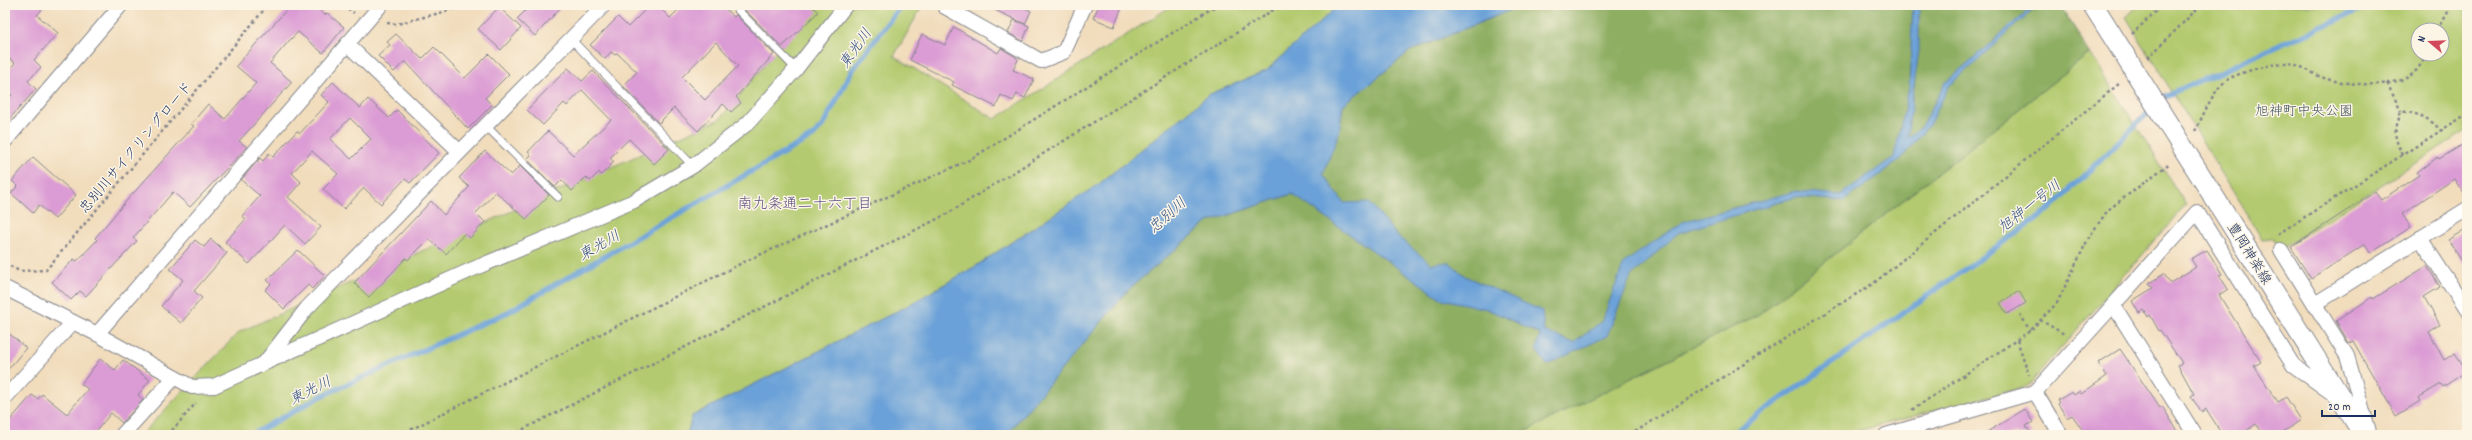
<svg xmlns="http://www.w3.org/2000/svg" width="2472" height="440" viewBox="0 0 2472 440" font-family="Dekko,'Klee One',sans-serif">
  <rect width="100%" height="100%" fill="#fcf5e5"/>
  <filter id="ink" filterUnits="userSpaceOnUse"><feTurbulence type="fractalNoise" baseFrequency=".025" numOctaves="2"/><feDisplacementMap in="SourceGraphic" scale="8" xChannelSelector="R" yChannelSelector="G"/><feConvolveMatrix kernelMatrix="1 2 1 2 8 2 1 2 1" color-interpolation-filters="sRGB"/></filter>
  <filter id="wash" filterUnits="userSpaceOnUse"><feTurbulence type="fractalNoise" baseFrequency=".012" numOctaves="4" result="noise"/><feDisplacementMap in="SourceGraphic" scale="16" xChannelSelector="R" yChannelSelector="G"/><feGaussianBlur stdDeviation="0.9" result="paint"/><feColorMatrix in="noise" values="0 0 0 0 0 0 0 0 0 0 0 0 0 0 0 0 0 1.4 0 .05"/><feComposite in="paint" operator="in"/></filter>
  <g filter="url(#wash)">
    <rect width="100%" height="100%" fill="#f1dcbb"/>
    <!-- green -->
    <g fill="#b3ca6f" stroke="#677c66" fill-rule="evenodd">
      <path d="M814,5H923L894,56L995,119L1173,5H1339L1266,71L1210,94L1099,184L976,266L907,306L692,416L687,435H141L239,332L720,119Z"/>
      <path d="M2139,5H2467V130L2280,250L2272,238L2262,239L2126,17ZM2418,30H2442V54H2418Z"/>
      <path d="M2090,53L2186,205L2028,386L1843,435H1518L1759,314Z"/>
    </g>
    <!-- forest -->
    <path fill="#8eae62" stroke="#546e60" d="M1523,5H2060L2090,53L1759,314L1518,435H1006L1130,288L1208,222L1292,194L1339,133L1343,105L1410,51Z"/>
    <!-- water -->
    <path fill="#6ba1d8" stroke="#43689b" d="M1339,5H1523L1410,51L1343,105L1339,133L1323,174L1344,203L1369,202L1397,236L1431,264L1449,262L1465,276L1542,311L1544,331L1574,343L1602,321L1624,263L1682,222L1796,191L1840,195L1894,157L1909,88L1913,5H1919V50L1907,137L1921,127L1946,82L2034,5H2038L1950,85L1929,125L1899,161L1844,201L1796,197L1678,233L1631,276L1607,336L1547,365L1536,350L1540,334L1487,309L1442,299L1292,194L1208,222L1130,288L1006,435H687L692,416L907,306L976,266L1099,184L1210,94L1266,71Z"/>
    <g fill="none" stroke-linecap="round" stroke-linejoin="round">
      <!-- stream -->
      <g stroke="#6ba1d8" stroke-width="5.5">
        <path d="M251,435L321,396L508,312L813,136L824,124L851,72L901,5"/>
        <path d="M1730,435L2050,209L2165,96L2370,5"/>
      </g>
    </g>
    <g id="blocks">
      <!-- building -->
      <g fill="#db9bd4" fill-rule="evenodd">
        <path d="M5,5H46L37,15L58,33L34,60L41,67L28,81L36,89L5,124V102L12,95L5,89V74L15,63L5,55Z"/>
        <path d="M291,5H313L325,15L327,13L344,27L323,53L298,32L289,41L270,63L292,82L239,141L247,147L190,207L173,192L133,238L137,241L108,272L86,296L80,291L71,300L52,282L74,259L77,261L97,240L95,238L128,199L194,126L191,124L208,104L225,119L256,83L236,66Z"/>
        <path d="M531,5H563L535,36L517,19Z"/>
        <path d="M650,5H657L670,18L683,5H721L734,17L736,15L774,54L736,97L741,103L731,112L723,104L698,131L674,108L659,123L623,86L637,72L617,53L615,55L611,52L605,59L590,45L618,17L628,27ZM716,42L738,66L705,100L682,77Z"/>
        <path d="M747,5H811L818,12L782,47L743,8Z"/>
        <path d="M984,5H1019L1031,11L1025,24Z"/>
        <path d="M1099,5H1123L1114,27L1093,18Z"/>
        <path d="M499,7L521,28L501,50L478,29Z"/>
        <path d="M1014,20L1029,26L1023,41L1008,33Z"/>
        <path d="M954,27L998,53L1001,48L1016,57L1018,60L1013,70L1034,79L1025,98L1017,94L1013,101L1001,95L996,107L952,85L954,82L910,60L922,34L945,45Z"/>
        <path d="M396,34L422,59L434,47L465,78L489,54L509,74L485,98L492,105L468,129L405,61L394,72L378,56L390,45L387,42Z"/>
        <path d="M568,68L582,81L593,71L669,149L654,164L629,139L610,158L614,162L601,175L599,172L590,181L586,177L572,191L562,180L555,187L527,159L531,155L528,152L548,131L573,155L611,120L582,90L567,106L564,103L543,125L527,110Z"/>
        <path d="M333,82L360,108L368,99L389,118L397,110L439,153L410,183L405,179L381,204L364,188L344,209L323,189L338,174L312,151L292,173L301,182L288,197L321,227L305,244L285,225L249,264L225,242L246,219L242,216L260,196L241,180L260,158L263,161L269,153L273,157L297,131L300,133L329,102L321,95ZM350,118L371,139L351,159L330,139Z"/>
        <path d="M2467,142V198L2454,179L2402,214L2411,227L2371,253L2365,244L2311,279L2291,247L2375,192L2381,200L2419,175L2417,172L2438,157L2439,159Z"/>
        <path d="M485,151L511,175L520,166L549,195L526,219L496,192L476,213L485,222L470,238L465,233L446,254L429,239L408,260L406,258L369,297L354,283L431,201L444,215L469,187L459,178Z"/>
        <path d="M33,157L76,195L55,219L39,205L33,213L11,193L18,186L12,181Z"/>
        <path d="M2467,228V269L2448,240Z"/>
        <path d="M211,239L227,253L194,291L202,298L181,323L161,306L183,280L170,269L195,240L204,247Z"/>
        <path d="M298,250L325,276L312,289L308,285L284,309L265,290L271,284L267,280Z"/>
        <path d="M2207,250L2222,274L2219,275L2228,289L2219,295L2261,362L2254,366L2278,402L2286,397L2301,420L2279,435H2264L2256,424L2240,435H2223L2206,409L2201,412L2191,396L2194,394L2178,365L2182,363L2160,330L2159,331L2150,315L2148,317L2144,310L2139,313L2132,301L2153,288L2149,283L2164,274L2170,283L2196,267L2191,259Z"/>
        <path d="M2427,266L2440,287L2424,297L2440,325L2429,332L2444,360L2455,353L2467,371L2443,387L2441,384L2418,398L2420,401L2396,416L2353,341L2349,343L2336,321L2372,297L2373,299Z"/>
        <path d="M2019,291L2026,303L2007,314L2000,303Z"/>
        <path d="M5,330L26,348L5,373Z"/>
        <path d="M2120,349L2160,408L2162,406L2180,435H2092L2088,429L2084,432L2072,415L2067,418L2058,404L2060,402L2058,400L2072,392L2074,395L2080,391L2081,394L2107,376L2098,363Z"/>
        <path d="M100,359L115,370L123,360L150,380L138,395L143,400L122,423L111,413L93,435H5V426L32,395L38,399L42,394L67,414L88,389L81,384Z"/>
        <path d="M2025,409L2033,422L2026,426L2032,435H1982Z"/>
      </g>
    </g>
  </g>
  <g filter="url(#ink)">
    <use href="#blocks" fill-opacity="0" stroke="#86868c" stroke-width="1"/>
    <g fill="none" stroke-linecap="round" stroke-linejoin="round">
      <!-- service casing -->
      <g stroke="#86868c" stroke-width="9">
        <g id="service">
          <path d="M733,5L796,69"/>
          <path d="M571,39L693,166"/>
          <path d="M486,126L558,197"/>
        </g>
      </g>
      <!-- minor casing -->
      <g stroke="#86868c" stroke-width="16">
        <g id="minor">
          <path d="M947,5L945,7L1041,61L1064,52L1085,5"/>
          <path d="M347,44L460,152"/>
          <path d="M5,141L121,5"/>
          <path d="M2420,238L2467,310"/>
          <path d="M2281,250L2347,356L2370,435"/>
          <path d="M5,288L97,334L192,387L214,386L473,269L634,201L693,166L748,123L796,69L846,5"/>
          <path d="M2315,304L2467,209"/>
          <path d="M2114,306L2195,435"/>
          <path d="M97,334L381,5"/>
          <path d="M266,361L307,308L604,5"/>
          <path d="M2035,392L2061,435"/>
          <path d="M5,398L73,322"/>
          <path d="M122,435L174,378"/>
          <path d="M1886,435L2035,392L2197,212L2293,365L2336,396"/>
        </g>
      </g>
      <!-- secondary casing -->
      <g stroke="#86868c" stroke-width="22">
        <path id="secondary" d="M2093,5L2364,435"/>
      </g>
      <!-- path -->
      <g stroke="#86868c" stroke-width="2.5" stroke-dasharray="3 3" stroke-linecap="butt">
        <path d="M343,5L354,13"/>
        <path d="M387,23L397,24L470,5"/>
        <path d="M2437,30L2451,5"/>
        <path d="M2132,34L2163,5"/>
        <path d="M2148,58L2201,5"/>
        <path d="M2387,83L2401,111"/>
        <path d="M2195,131C2204,115 2212,91 2227,80C2237,73 2276,62 2288,63C2302,65 2312,74 2324,78C2344,85 2389,88 2408,77C2416,73 2423,62 2427,54"/>
        <path d="M2402,155C2392,131 2395,134 2401,111C2419,114 2429,117 2441,131"/>
        <path d="M2278,234L2467,114"/>
        <path d="M5,263L19,271L46,270L268,5"/>
        <path d="M2020,314L2030,331"/>
        <path d="M2040,320L2066,335"/>
        <path d="M2017,340L2029,375"/>
        <path d="M1912,410L2030,331L2057,303L2089,237L2108,210L2170,163"/>
        <path d="M168,435L196,403"/>
        <path d="M400,435L744,262L971,159L1217,5"/>
        <path d="M512,435L947,214L1281,5"/>
        <path d="M1630,435L1874,283L2120,83"/>
      </g>
      <!-- service -->
      <use href="#service" stroke="#fff" stroke-width="7"/>
      <!-- minor -->
      <use href="#minor" stroke="#fff" stroke-width="14"/>
      <!-- secondary -->
      <use href="#secondary" stroke="#fff" stroke-width="20"/>
    </g>
  </g>
  <g text-anchor="middle" stroke-width="3" stroke-linejoin="round" paint-order="stroke">
    <!-- park labels -->
    <g font-size="14" fill="#415662" stroke="#fcf5e5">
      <text x="2304" y="115">旭神町中央公園</text>
    </g>
    <!-- street labels -->
    <g font-size="14" fill="#1b2f5e" stroke="#fcf5e5">
      <text transform="translate(135 147) rotate(-50)" y="5">忠別川サイクリングロード</text>
      <text transform="translate(2250 253) rotate(58)" y="5">豊岡神楽線</text>
    </g>
    <!-- water labels -->
    <g font-size="15" font-style="italic" fill="#375789" stroke="#fcf5e5">
      <text transform="translate(855 48) rotate(-55)" y="5">東光川</text>
      <text transform="translate(2029 206) rotate(-38)" y="5">旭神一号川</text>
      <text transform="translate(1167 215) rotate(-42)" y="5">忠別川</text>
      <text transform="translate(599 245) rotate(-30)" y="5">東光川</text>
      <text transform="translate(310 390) rotate(-27)" y="5">東光川</text>
    </g>
    <!-- neighbourhood labels -->
    <g font-size="15" fill="#5e5587" stroke="#fcf5e5">
      <text x="805" y="208">南九条通二十六丁目</text>
    </g>
  </g>
  <!-- margin -->
  <rect width="2472" height="440" fill="none" stroke="#fcf5e5" stroke-width="20"/>
  <!-- north arrow -->
  <g transform="translate(2430 42) rotate(289)"><circle r="19" fill="#fcf5e5" stroke="#a2a6af"/>
  <path d="M0-3L7 15L0 10L-7 15Z" fill="#d1495b"/>
  <text y="-6" font-size="11" font-weight="bold" text-anchor="middle" fill="#1b2f5e">N</text>
  </g>
  <!-- scale -->
  <path d="M2322 410v6h53v-6" fill="none" stroke="#1b2f5e" stroke-width="2"/>
  <text x="2328" y="410" font-size="12" fill="#1b2f5e" stroke="#fcf5e5" stroke-width="3" paint-order="stroke">20 m</text>
</svg>
